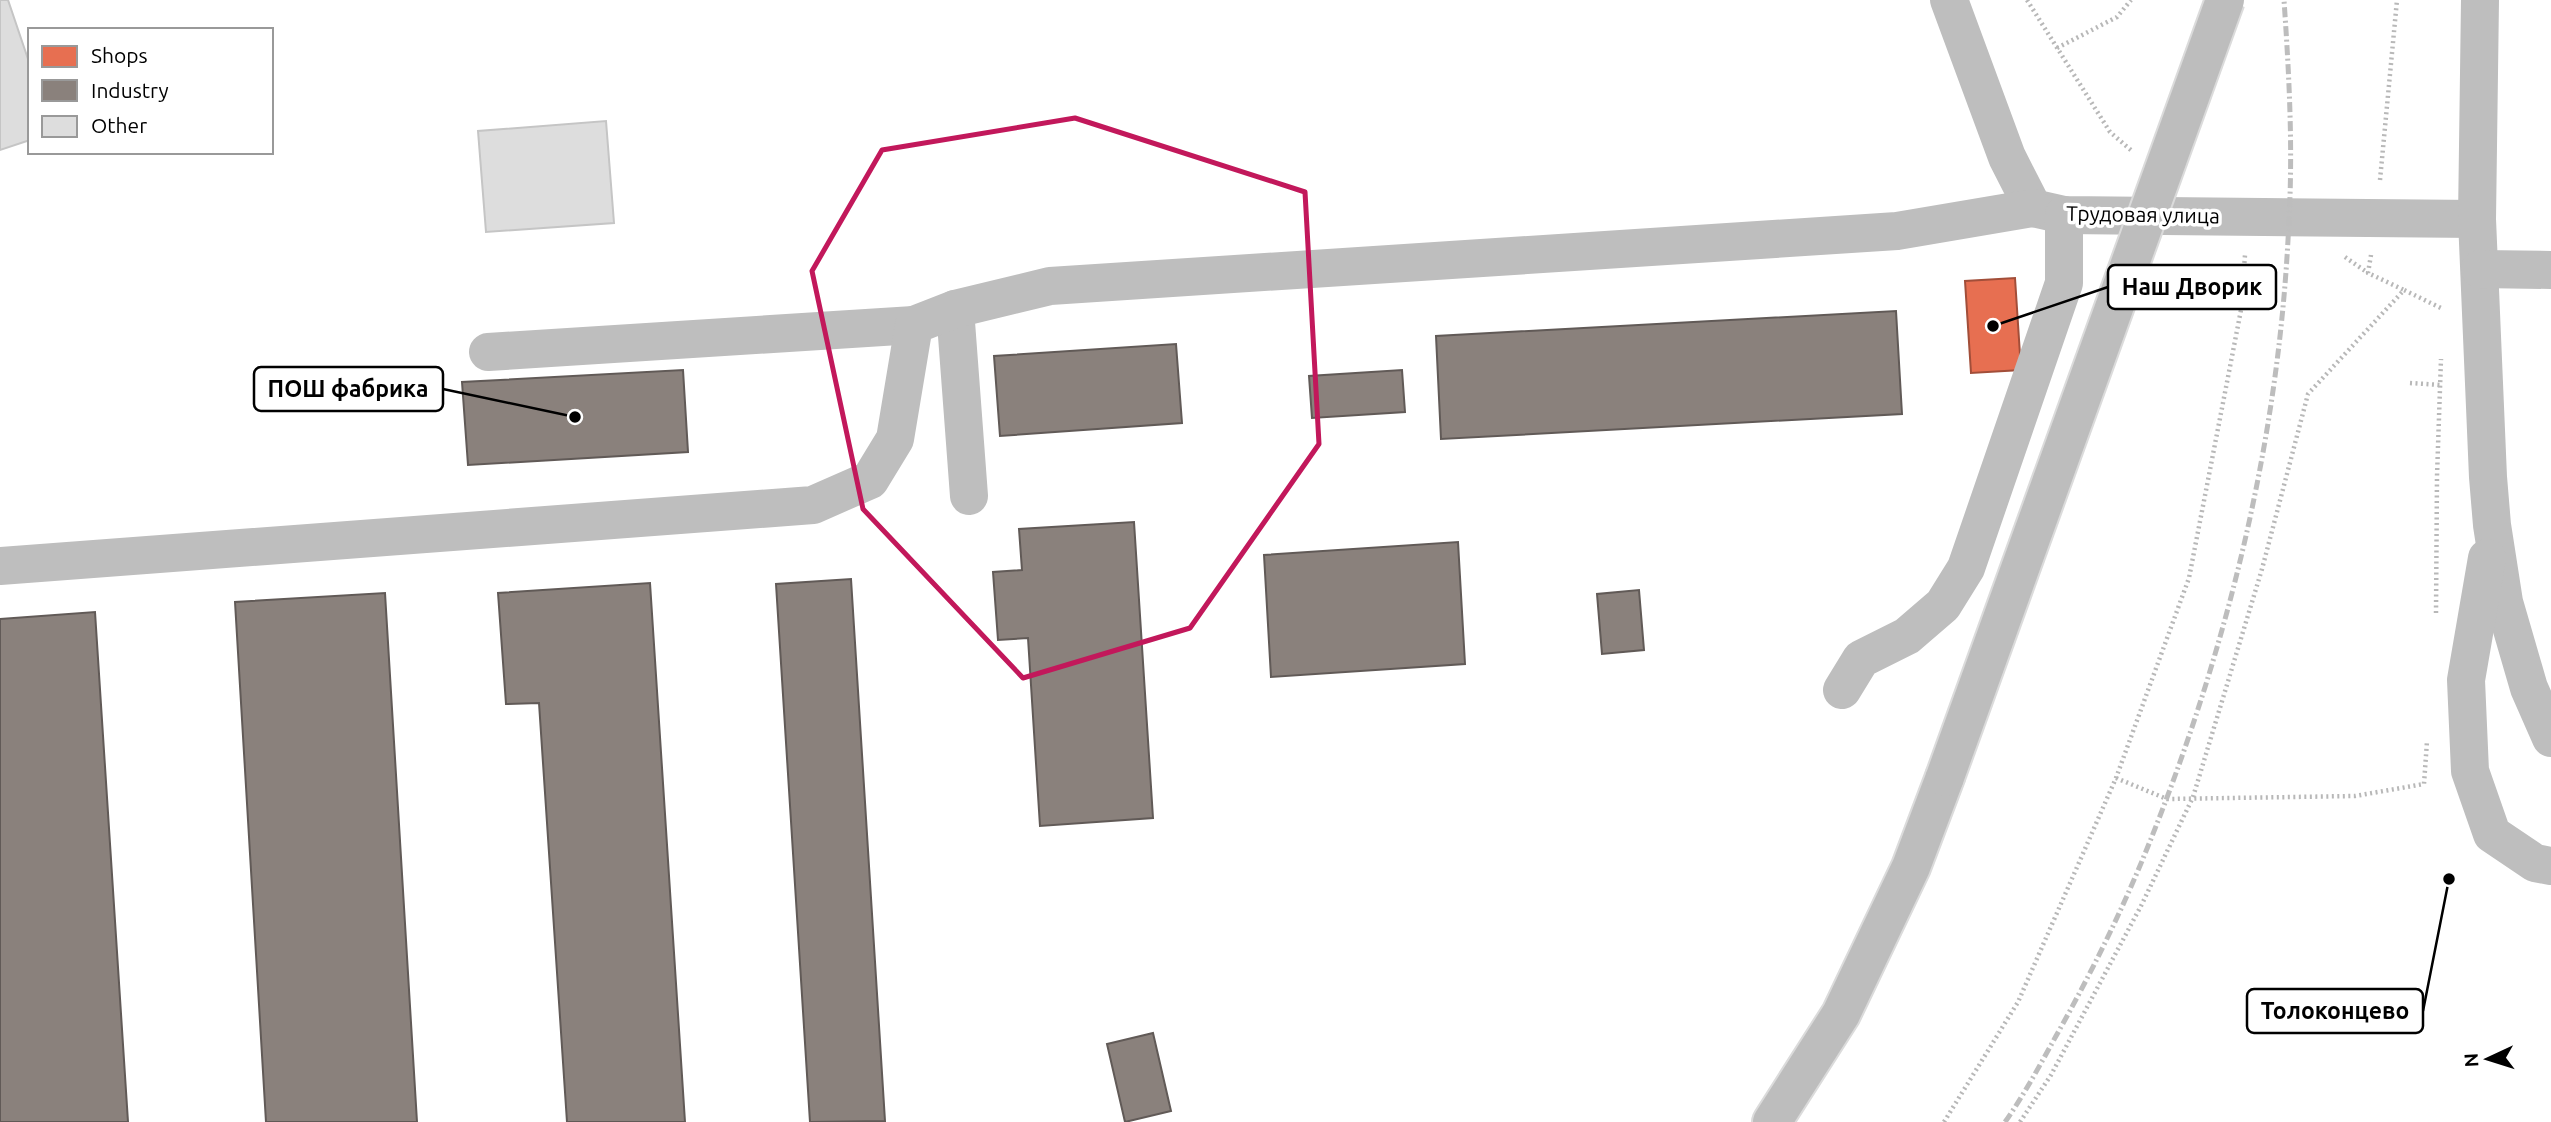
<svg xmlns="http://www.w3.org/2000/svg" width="2551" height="1122" viewBox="0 0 2551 1122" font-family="Ubuntu,sans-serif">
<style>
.shops{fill:#e76f51;stroke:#a24e39;stroke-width:2}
.industry{fill:#8a817c;stroke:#615a57;stroke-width:2}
.building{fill:#ddd;stroke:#c5c5c5;stroke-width:2}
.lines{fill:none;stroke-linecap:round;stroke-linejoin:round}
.major-casing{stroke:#dbdbdb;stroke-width:42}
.path{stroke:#b8b8b8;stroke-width:4.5;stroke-dasharray:2 3.5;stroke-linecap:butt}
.minor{stroke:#bebebe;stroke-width:38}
.major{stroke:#bdbdbd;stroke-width:38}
.rail{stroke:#bdbdbd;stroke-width:5;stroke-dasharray:10 3.5 2 3.5;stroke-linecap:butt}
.major-bridge-casing{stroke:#dbdbdb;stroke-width:42;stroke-linecap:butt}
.major-bridge{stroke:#bdbdbd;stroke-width:38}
.marked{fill:none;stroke:#c2185b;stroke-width:5;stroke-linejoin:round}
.labels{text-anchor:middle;stroke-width:7;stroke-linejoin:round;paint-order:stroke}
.street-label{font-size:21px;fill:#000;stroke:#fff}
.leader{fill:none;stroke:#000;stroke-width:2.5}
.callout-dot{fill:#000;stroke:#fff;stroke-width:2.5}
.callout{fill:#fff;stroke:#000;stroke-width:2.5}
.callout-label{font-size:23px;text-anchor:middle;font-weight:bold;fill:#000}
</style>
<rect width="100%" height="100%" fill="#fff"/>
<path class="shops" d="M 2015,278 L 2021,370 L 1971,373 L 1965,281 Z"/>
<g class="industry">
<path d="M 1896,311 L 1902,414 L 1441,439 L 1436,336 Z"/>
<path d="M 1176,344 L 1182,423 L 1000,436 L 994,356 Z"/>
<path d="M 683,370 L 688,452 L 468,465 L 462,382 Z"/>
<path d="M 1402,370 L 1405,412 L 1312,418 L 1309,376 Z"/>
<path d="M 1134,522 L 1153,818 L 1040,826 L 1028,638 L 998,640 L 993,572 L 1022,570 L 1019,529 Z"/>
<path d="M 1458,542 L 1465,664 L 1271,677 L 1264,555 Z"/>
<path d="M 851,579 L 885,1121 L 810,1122 L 776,584 Z"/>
<path d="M 650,583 L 685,1122 L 567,1122 L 539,703 L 506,704 L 498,593 Z"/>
<path d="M 1639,590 L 1644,650 L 1602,654 L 1597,594 Z"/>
<path d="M 385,593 L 417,1122 L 266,1122 L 235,602 Z"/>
<path d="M 95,612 L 128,1122 L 0,1122 L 0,619 Z"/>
<path d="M 1153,1033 L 1171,1111 L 1125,1122 L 1107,1044 Z"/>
</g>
<g class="building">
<path d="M 0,0 L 8,0 L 30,65 L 30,140 L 0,150 Z"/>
<path d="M 606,121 L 614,223 L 486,232 L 478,131 Z"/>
</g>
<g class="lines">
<g class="major-casing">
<path id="major" d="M 1772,1122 L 1841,1014 L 1911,867 L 1945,777"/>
</g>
<g class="path">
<path d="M 2027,0 L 2110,132 L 2132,151"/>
<path d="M 2057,48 L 2117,17 L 2131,0"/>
<path d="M 2380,180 L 2397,0"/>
<path d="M 2371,255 L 2368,273 L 2404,290"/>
<path d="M 2345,257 L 2368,273"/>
<path d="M 2410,383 L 2440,385"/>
<path d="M 2436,613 L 2437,476 L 2441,359"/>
<path d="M 2116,778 L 2167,799 L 2355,796 L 2424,784 L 2427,741"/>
<path d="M 1944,1122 L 2018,1002 L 2116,778 L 2189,578 L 2241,310 L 2245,255"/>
<path d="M 2020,1122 L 2051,1075 L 2142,904 L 2193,797 L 2262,569 L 2308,394 L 2404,290 L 2443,309"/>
</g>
<g class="minor">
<path d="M 1949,0 L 2007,157 L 2033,208 L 2064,215 L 2477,219"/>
<path d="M 2480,0 L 2477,219 L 2488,477 L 2492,525 L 2504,602 L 2529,688 L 2551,738"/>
<path d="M 2480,269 L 2551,270"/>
<path d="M 955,309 L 969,496"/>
<path d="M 488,352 L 914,325"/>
<path d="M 2487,558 L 2466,680 L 2470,771 L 2492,834 L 2535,863 L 2551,866"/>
<path d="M 0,566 L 813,505 L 870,480 L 895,439 L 914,325 L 955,309 L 1050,286 L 1897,231 L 2033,208"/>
<path d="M 1842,690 L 1861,659 L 1907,636 L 1943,605 L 1966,568 L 2064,283 L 2064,215"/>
</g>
<use href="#major" class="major"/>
<path class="rail" d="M 2005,1122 C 2024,1095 2040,1065 2056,1036 C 2088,979 2117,921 2142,861 C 2226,657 2280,439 2289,219 C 2293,146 2289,73 2284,0"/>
<g class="major-bridge-casing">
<path id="major-bridge" d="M 1945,777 L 2225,0"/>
</g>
<use href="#major-bridge" class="major-bridge"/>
</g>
<path class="marked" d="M 1075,118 L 1305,192 L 1319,444 L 1190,628 L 1023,678 L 863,509 L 812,271 L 882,150 Z"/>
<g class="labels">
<g class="street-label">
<text transform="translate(2143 215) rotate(1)" y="7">Трудовая улица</text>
</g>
</g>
<path class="leader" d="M1993 326L2108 287M575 417L443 389M2449 879L2423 1011"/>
<g class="callout-dot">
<circle cx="1993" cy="326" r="7"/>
<circle cx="575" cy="417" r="7"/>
<circle cx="2449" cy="879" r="7"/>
</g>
<g class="callout">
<rect x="2108" y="265" width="168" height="44" rx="7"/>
<rect x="254" y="367" width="189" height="44" rx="7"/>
<rect x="2247" y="989" width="176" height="44" rx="7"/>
</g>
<g class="callout-label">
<text x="2192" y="295">Наш Дворик</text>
<text x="348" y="397">ПОШ фабрика</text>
<text x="2335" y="1019">Толоконцево</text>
</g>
<rect x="28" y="28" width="245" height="126" fill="#ffffff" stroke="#999999" stroke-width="2"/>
<rect x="42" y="46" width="35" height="21" fill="#e76f51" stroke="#999999" stroke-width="2"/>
<text x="91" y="63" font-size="21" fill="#000000">Shops</text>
<rect x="42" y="80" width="35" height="21" fill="#8a817c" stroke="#999999" stroke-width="2"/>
<text x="91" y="98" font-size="21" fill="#000000">Industry</text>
<rect x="42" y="116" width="35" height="21" fill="#dddddd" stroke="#999999" stroke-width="2"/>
<text x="91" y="133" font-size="21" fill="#000000">Other</text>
<g transform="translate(2488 1059) rotate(266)" stroke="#ffffff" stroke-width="5" paint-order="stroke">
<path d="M0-5L12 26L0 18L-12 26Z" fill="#000000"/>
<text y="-10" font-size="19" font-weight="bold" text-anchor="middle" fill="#000000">N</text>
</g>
</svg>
